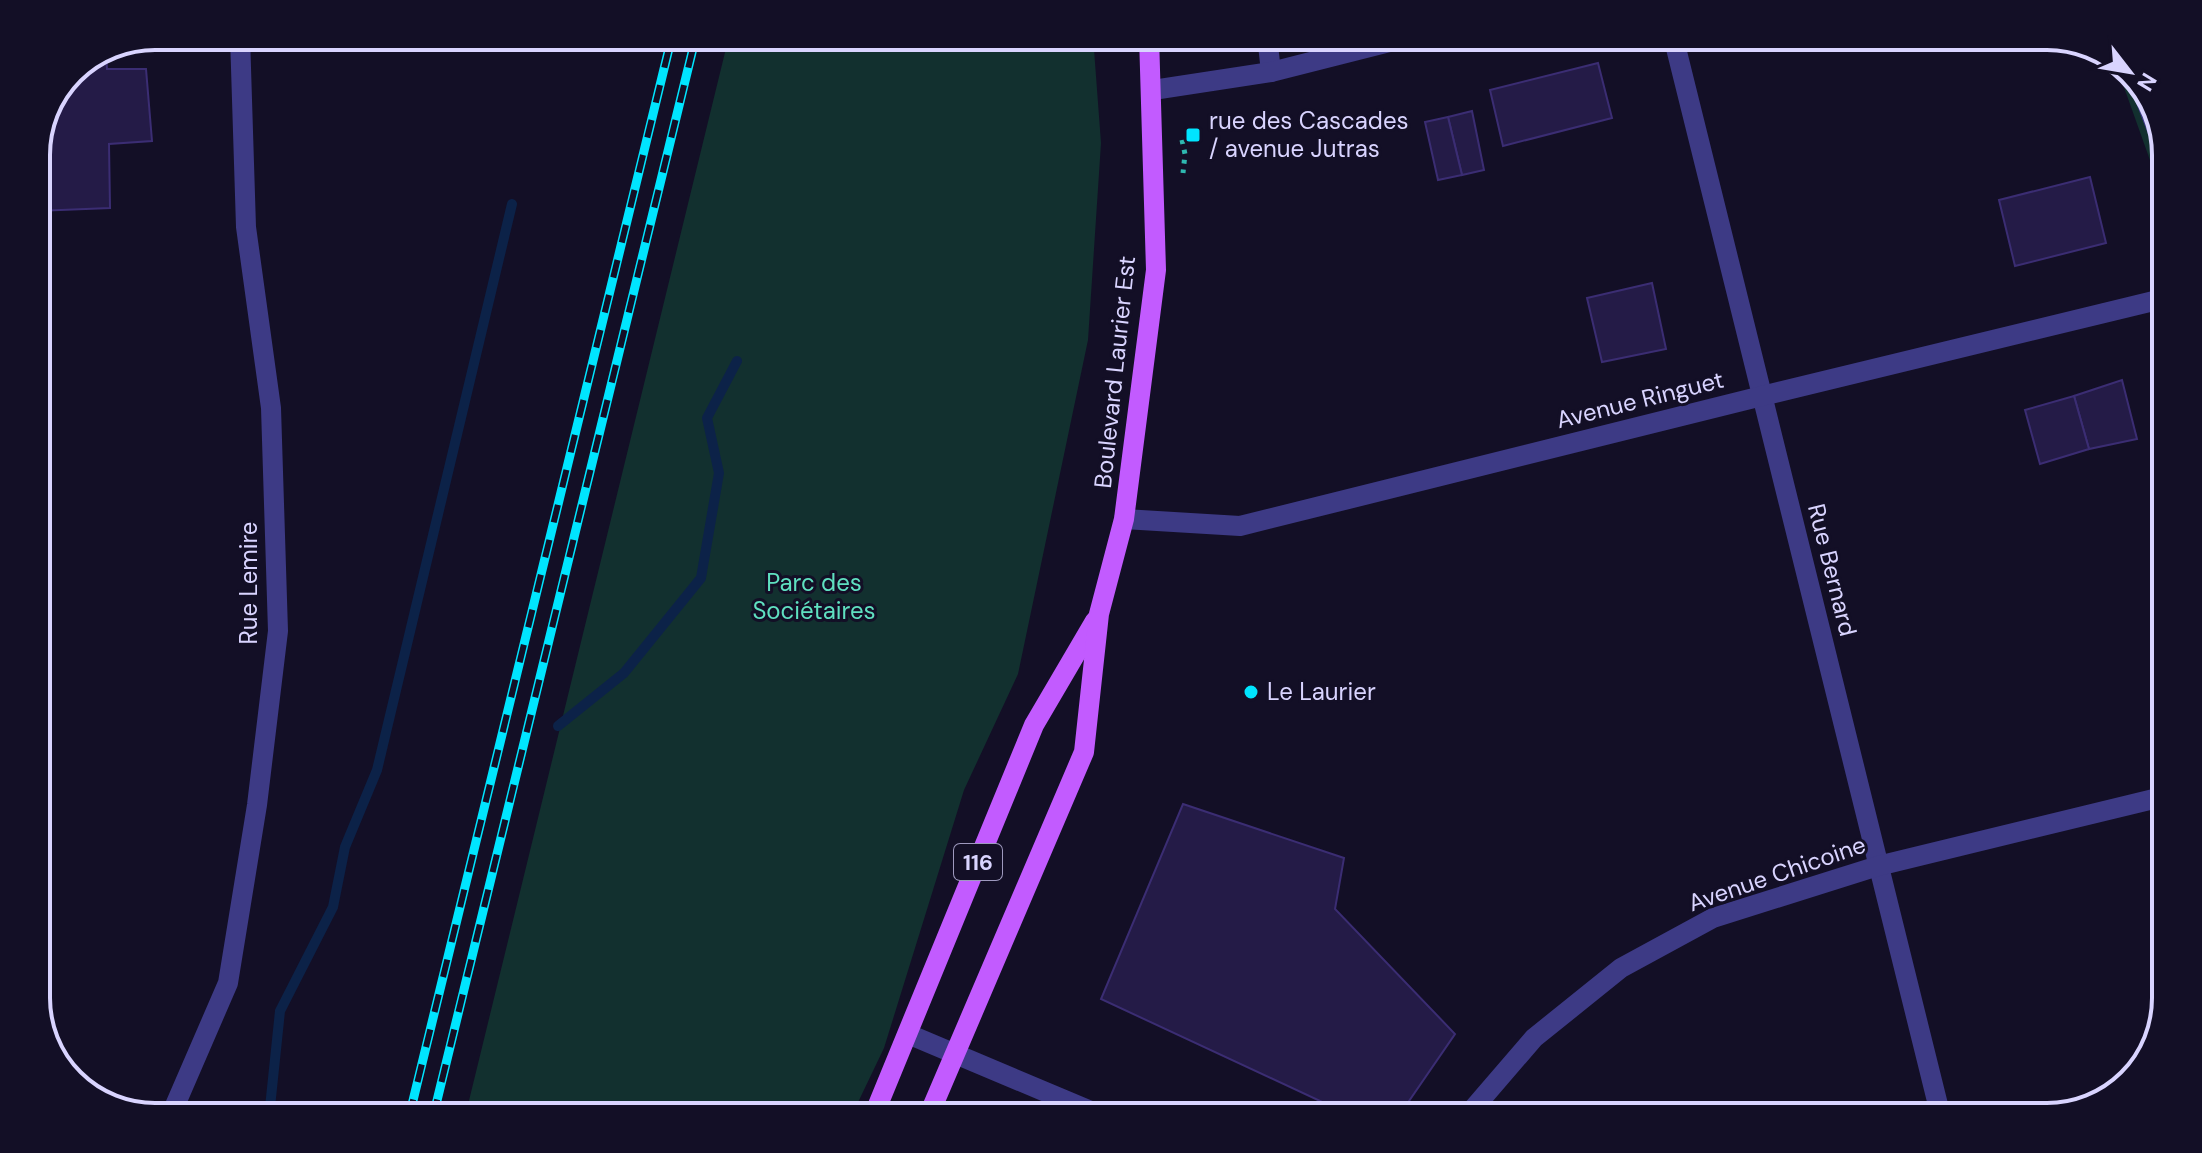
<svg xmlns="http://www.w3.org/2000/svg" width="2202" height="1153" viewBox="0 0 2202 1153" font-family="'DM Sans',sans-serif">
<style>
.green{fill:#12302f}
.lines{fill:none;stroke-linecap:round;stroke-linejoin:round}
.stream{stroke:#0c2248;stroke-width:10}
.building{fill:#241b47;stroke:#3b2d73;stroke-width:2}
.path{stroke:#2fb8b0;stroke-width:5;stroke-dasharray:4 6;stroke-linecap:butt}
.minor{stroke:#3d3a85;stroke-width:20}
.tertiary{stroke:#3d3a85;stroke-width:20}
.primary{stroke:#c25bff;stroke-width:20}
.rail-casing{stroke:#00e5ff;stroke-width:9}
.rail{stroke:#130f26;stroke-width:6;stroke-dasharray:18;stroke-linecap:butt}
.poi-dot{fill:#00e5ff;stroke:#130f26;stroke-width:3}
.labels{text-anchor:middle;stroke-width:6;stroke-linejoin:round;paint-order:stroke}
.shield{fill:#130f26;stroke:#9e99be;stroke-width:2}
.shield-label{font-size:22px;font-weight:bold;fill:#d9d4ff}
.poi-label{font-size:24px;fill:#d9d4ff;stroke:#130f26;text-anchor:start}
.street-label{font-size:24px;fill:#d9d4ff;stroke:#130f26}
.park-label{font-size:24px;fill:#5fe0c0;stroke:#130f26}
.rim{fill:none;stroke:#d9d4ff;stroke-width:4}
</style>
<rect width="100%" height="100%" fill="#130f26"/>
<g class="green">
<path d="M 729,36 L 1093,36 L 1101,143 L 1088,340 L 1018,674 L 964,790 L 884,1048 L 851,1117 L 465,1117 Z"/>
<path d="M 2115,62 L 2146,89 L 2166,148 L 2166,205 Z"/>
</g>
<g class="lines">
<g class="stream">
<path d="M 558,726 L 624,673 L 701,578 L 719,473 L 707,418 L 737,361"/>
<path d="M 269,1117 L 280,1011 L 333,907 L 345,847 L 377,770 L 512,204"/>
</g>
</g>
<g class="building">
<path d="M 106,56 L 107,69 L 146,69 L 152,141 L 109,144 L 110,208 L 36,211 L 36,148 L 71,71 Z"/>
<path d="M 1598,63 L 1612,118 L 1503,146 L 1490,90 Z"/>
<path d="M 1472,111 L 1484,170 L 1462,175 L 1448,117 Z"/>
<path d="M 1448,117 L 1462,175 L 1438,180 L 1425,122 Z"/>
<path d="M 2090,177 L 2106,243 L 2015,266 L 1999,200 Z"/>
<path d="M 1652,283 L 1666,349 L 1602,362 L 1587,298 Z"/>
<path d="M 2122,380 L 2137,439 L 2089,449 L 2074,396 Z"/>
<path d="M 2074,396 L 2089,449 L 2040,464 L 2025,410 Z"/>
<path d="M 1183,804 L 1344,858 L 1335,909 L 1455,1034 L 1398,1117 L 1328,1117 L 1333,1107 L 1101,999 Z"/>
</g>
<g class="lines">
<g class="path">
<path d="M 1182,140 L 1185,154 L 1183,173"/>
<path d="M 963,1105 L 995,1117"/>
</g>
<g class="minor">
<path d="M 1267,36 L 1271,72"/>
<path d="M 1673,36 L 1941,1117"/>
<path d="M 2139,83 L 2166,153"/>
<path d="M 1153,90 L 1271,72 L 1413,36"/>
<path d="M 908,1034 L 1105,1117"/>
<path d="M 170,1117 L 228,983 L 257,805 L 278,631 L 271,408 L 246,227 L 240,36"/>
<path d="M 1466,1117 L 1534,1038 L 1621,968 L 1713,918 L 1878,866 L 2166,796"/>
</g>
<path class="tertiary" d="M 1124,519 L 1240,526 L 1762,396 L 2166,298"/>
<g class="primary">
<path d="M 873,1117 L 1034,725 L 1095,621"/>
<path d="M 928,1117 L 1084,752 L 1099,614 L 1124,519 L 1156,270 L 1149,36"/>
</g>
<g class="rail-casing">
<g id="rail">
<path d="M 409,1117 L 672,36"/>
<path d="M 433,1117 L 696,36"/>
</g>
</g>
<use href="#rail" class="rail"/>
</g>
<g class="poi-dot">
<rect x="1185" y="127" width="16" height="16" rx="4"/>
<circle cx="1251" cy="692" r="8"/>
</g>
<g class="labels">
<rect class="shield" x="954" y="844" width="48" height="36" rx="6"/>
<g class="shield-label">
<text x="978" y="870">116</text>
</g>
<g class="poi-label">
<text x="1209" y="129">rue des Cascades<tspan x="1209" dy="28">/ avenue Jutras</tspan></text>
<text x="1267" y="700">Le Laurier</text>
</g>
<g class="street-label">
<text transform="translate(1115 372) rotate(-84)" y="8">Boulevard Laurier Est</text>
<text transform="translate(1640 400) rotate(-14)" y="8">Avenue Ringuet</text>
<text transform="translate(1832 570) rotate(76)" y="8">Rue Bernard</text>
<text transform="translate(249 583) rotate(-90)" y="8">Rue Lemire</text>
<text transform="translate(1777 874) rotate(-19)" y="8">Avenue Chicoine</text>
</g>
<g class="park-label">
<text x="814" y="591">Parc des<tspan x="814" dy="28">Sociétaires</tspan></text>
</g>
</g>
<path d="M0 0H2202V1153H0ZM155 50H2047A105 105 0 0 1 2152 155V998A105 105 0 0 1 2047 1103H155A105 105 0 0 1 50 998V155A105 105 0 0 1 155 50Z" fill="#130f26" fill-rule="evenodd"/>
<path class="rim" d="M155 50H2047A105 105 0 0 1 2152 155V998A105 105 0 0 1 2047 1103H155A105 105 0 0 1 50 998V155A105 105 0 0 1 155 50Z"/>
<g transform="translate(2130 72) rotate(121)" stroke="#130f26" stroke-width="6" paint-order="stroke">
<path d="M0-6L14 30L0 20L-14 30Z" fill="#d9d4ff"/>
<text y="-12" font-size="22" font-weight="bold" text-anchor="middle" fill="#d9d4ff">N</text>
</g>
</svg>
